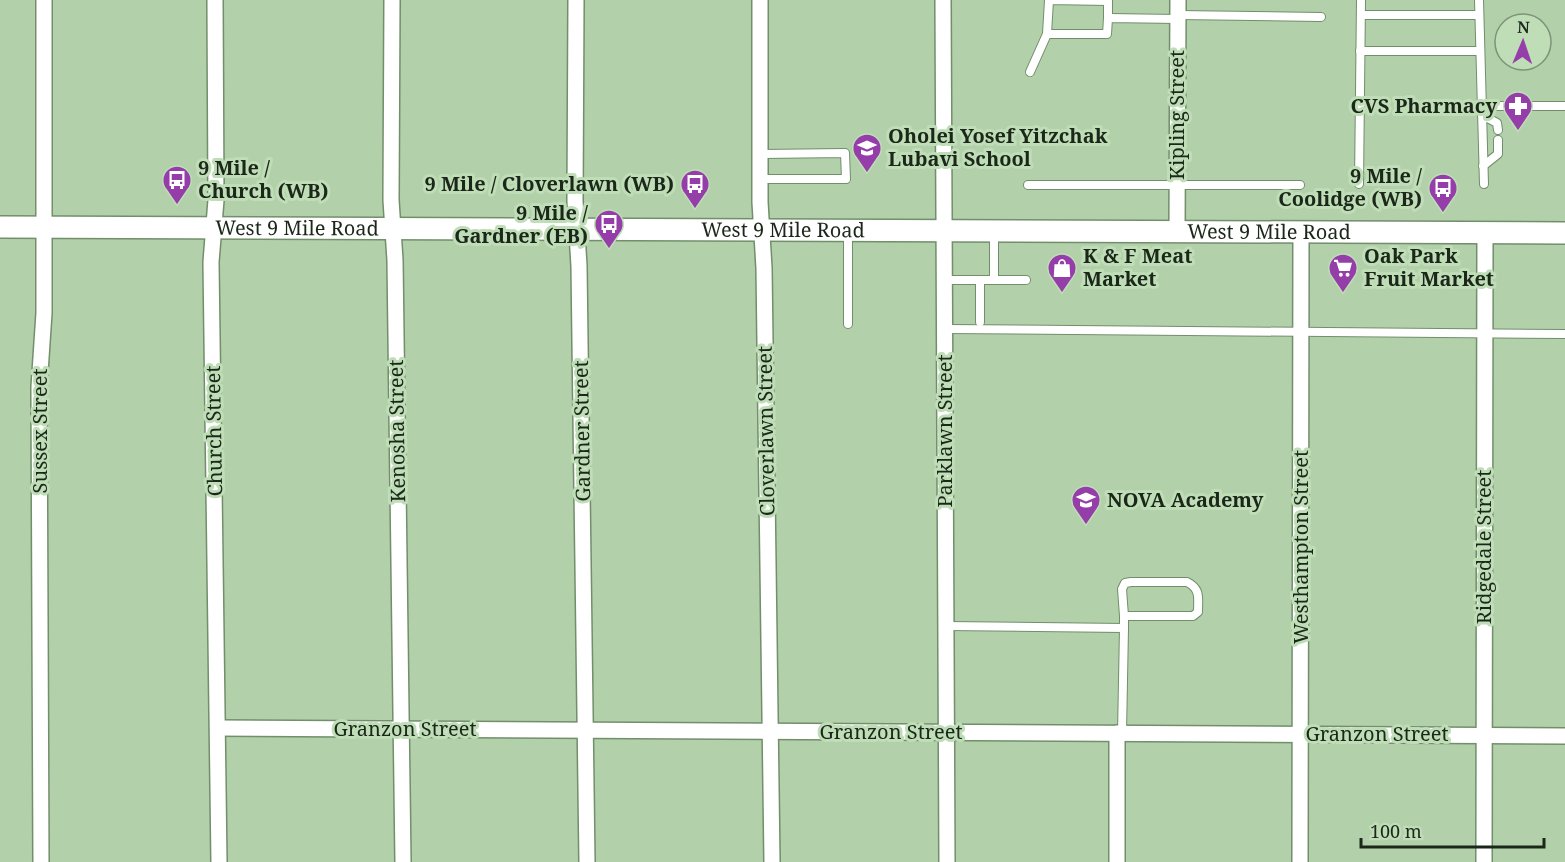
<svg xmlns="http://www.w3.org/2000/svg" width="1565" height="862" viewBox="0 0 1565 862" font-family="'Noto Serif',serif">
<style>
.lines{fill:none;stroke-linecap:round;stroke-linejoin:round}
.service-casing{stroke:#728e6b;stroke-width:10}
.minor-casing{stroke:#728e6b;stroke-width:18}
.secondary-casing{stroke:#728e6b;stroke-width:24}
.service{stroke:#fff;stroke-width:8}
.minor{stroke:#fff;stroke-width:15}
.secondary{stroke:#fff;stroke-width:21}
.labels{text-anchor:middle;stroke-width:6;stroke-linejoin:round;paint-order:stroke}
.poi-label{font-size:20px;font-weight:bold;fill:#1b2719;stroke:#bfddb7;text-anchor:start}
.street-label{font-size:20px;fill:#1b2719;stroke:#bfddb7}
</style>
<rect width="100%" height="100%" fill="#b2d0aa"/>
<g class="lines">
<g class="service-casing">
<g id="service">
<path d="M 1479,0 L 1484,184"/>
<path d="M 1178,15 L 1321,17"/>
<path d="M 1361,15 L 1479,15"/>
<path d="M 1047,34 L 1049,0 L 1108,1 L 1108,18"/>
<path d="M 1360,51 L 1480,51"/>
<path d="M 1030,72 L 1047,34 L 1107,34 L 1108,18 L 1178,19"/>
<path d="M 1482,106 L 1565,106"/>
<path d="M 1482,115 L 1497,123 L 1498,130"/>
<path d="M 760,154 L 845,153 L 846,179 L 760,179"/>
<path d="M 1483,166 L 1498,154 L 1498,140"/>
<path d="M 1359,184 L 1361,0"/>
<path d="M 1028,185 L 1300,185"/>
<path d="M 944,280 L 994,280 L 994,233"/>
<path d="M 980,280 L 980,322"/>
<path d="M 994,280 L 1026,280"/>
<path d="M 848,324 L 848,231"/>
<path d="M 944,329 L 1565,334"/>
<path d="M 1124,616 L 1122,589 L 1125,583 L 1131,582 L 1187,582 C 1201,589 1198,598 1198,612 L 1193,616 L 1124,616 L 1124,628"/>
<path d="M 946,626 L 1124,628 L 1122,733"/>
</g>
</g>
<g class="minor-casing">
<g id="minor">
<path d="M 215,0 L 216,200 L 211,262 L 219,862"/>
<path d="M 392,0 L 391,200 L 395,260 L 403,862"/>
<path d="M 576,0 L 575,201 L 579,266 L 587,862"/>
<path d="M 760,0 L 760,202 L 764,268 L 772,862"/>
<path d="M 943,0 L 947,862"/>
<path d="M 1177,231 L 1178,0"/>
<path d="M 218,728 L 1565,736"/>
<path d="M 41,862 L 39,387 L 44,313 L 44,0"/>
<path d="M 1117,862 L 1117,733"/>
<path d="M 1300,862 L 1301,231"/>
<path d="M 1484,862 L 1485,233"/>
</g>
</g>
<g class="secondary-casing">
<g id="secondary">
<path id="s1" d="M 0,227 L 1565,233"/>
</g>
</g>
<use href="#service" class="service"/>
<use href="#minor" class="minor"/>
<use href="#secondary" class="secondary"/>
</g>
<defs>
<g id="pharmacy-pin" transform="scale(1.5)"><path d="M0 17L-7.5 6A9.5 9.5 0 1 1 7.5 6Z" fill="#953eaa" stroke="#bfddb7"/><path d="M-2-6h4v4h4v4h-4v4h-4v-4h-4v-4h4Z" fill="#fff"/></g>
<g id="school-pin" transform="scale(1.5)"><path d="M0 17L-7.5 6A9.5 9.5 0 1 1 7.5 6Z" fill="#953eaa" stroke="#bfddb7"/><path d="M0-5L7-2L0 1L-7-2ZM-4 1L0 2.5L4 1V4Q0 6-4 4Z" fill="#fff"/></g>
<g id="bus-pin" transform="scale(1.5)"><path d="M0 17L-7.5 6A9.5 9.5 0 1 1 7.5 6Z" fill="#953eaa" stroke="#bfddb7"/><path d="M-5-6H5V4H4V6H2V4H-2V6H-4V4H-5ZM-3.5-4V0h7V-4ZM-3.5 1.2v1.5H-2V1.2ZM2 1.2v1.5H3.5V1.2Z" fill="#fff"/></g>
<g id="shop-pin" transform="scale(1.5)"><path d="M0 17L-7.5 6A9.5 9.5 0 1 1 7.5 6Z" fill="#953eaa" stroke="#bfddb7"/><path d="M-5-2.5h2.3a2.7 3.5 0 0 1 5.4 0H5L5.5 6h-11ZM-1.5-2.5h3a1.5 2.3 0 0 0-3 0Z" fill="#fff"/></g>
<g id="supermarket-pin" transform="scale(1.5)"><path d="M0 17L-7.5 6A9.5 9.5 0 1 1 7.5 6Z" fill="#953eaa" stroke="#bfddb7"/><path d="M-6-5.5h2.5l.6 2H6L4.5 2H-2.5L-4.4-4H-6ZM-1.5 3.2a1.3 1.3 0 1 0 .1 0ZM3 3.2a1.3 1.3 0 1 0 .1 0Z" fill="#fff"/></g>
</defs>
<g fill-rule="evenodd">
<use href="#pharmacy-pin" x="1518" y="106"/>
<use href="#school-pin" x="867" y="148"/>
<use href="#bus-pin" x="177" y="180"/>
<use href="#bus-pin" x="695" y="184"/>
<use href="#bus-pin" x="1443" y="188"/>
<use href="#bus-pin" x="609" y="224"/>
<use href="#shop-pin" x="1062" y="268"/>
<use href="#supermarket-pin" x="1343" y="268"/>
<use href="#school-pin" x="1086" y="500"/>
</g>
<g class="labels">
<g class="poi-label">
<text x="1497" y="113" text-anchor="end">CVS Pharmacy</text>
<text x="888" y="143">Oholei Yosef Yitzchak<tspan x="888" dy="23">Lubavi School</tspan></text>
<text x="198" y="175">9 Mile /<tspan x="198" dy="23">Church (WB)</tspan></text>
<text x="1422" y="183" text-anchor="end">9 Mile /<tspan x="1422" dy="23">Coolidge (WB)</tspan></text>
<text x="674" y="191" text-anchor="end">9 Mile / Cloverlawn (WB)</text>
<text x="588" y="220" text-anchor="end">9 Mile /<tspan x="588" dy="23">Gardner (EB)</tspan></text>
<text x="1083" y="263">K &amp; F Meat<tspan x="1083" dy="23">Market</tspan></text>
<text x="1364" y="263">Oak Park<tspan x="1364" dy="23">Fruit Market</tspan></text>
<text x="1107" y="507">NOVA Academy</text>
</g>
<g class="street-label">
<text transform="translate(1177 115) rotate(-90)" y="7">Kipling Street</text>
<text dy="7" stroke="none"><textPath href="#s1" startOffset="297">West 9 Mile Road</textPath></text>
<text dy="7" stroke="none"><textPath href="#s1" startOffset="783">West 9 Mile Road</textPath></text>
<text dy="7" stroke="none"><textPath href="#s1" startOffset="1269">West 9 Mile Road</textPath></text>
<text transform="translate(40 431) rotate(-90)" y="7">Sussex Street</text>
<text transform="translate(214 431) rotate(-91)" y="7">Church Street</text>
<text transform="translate(397 431) rotate(-91)" y="7">Kenosha Street</text>
<text transform="translate(582 431) rotate(-91)" y="7">Gardner Street</text>
<text transform="translate(766 431) rotate(-91)" y="7">Cloverlawn Street</text>
<text transform="translate(945 431) rotate(-90)" y="7">Parklawn Street</text>
<text transform="translate(1301 547) rotate(-90)" y="7">Westhampton Street</text>
<text transform="translate(1484 547) rotate(-90)" y="7">Ridgedale Street</text>
<text x="405" y="736">Granzon Street</text>
<text x="891" y="739">Granzon Street</text>
<text x="1377" y="741">Granzon Street</text>
</g>
</g>
<g transform="translate(1523 42) rotate(2)"><circle r="28" fill="#bfddb7" stroke="#7d9478" stroke-width="1.5"/>
<path d="M0-4.5L10 22L0 15L-10 22Z" fill="#953eaa"/>
<text y="-9" font-size="16" font-weight="bold" text-anchor="middle" fill="#1b2719">N</text>
</g>
<path d="M1361 838v9h183v-9" fill="none" stroke="#1b2719" stroke-width="3"/>
<text x="1370" y="838" font-size="18" fill="#1b2719" stroke="#bfddb7" stroke-width="4.5" paint-order="stroke">100 m</text>
</svg>
